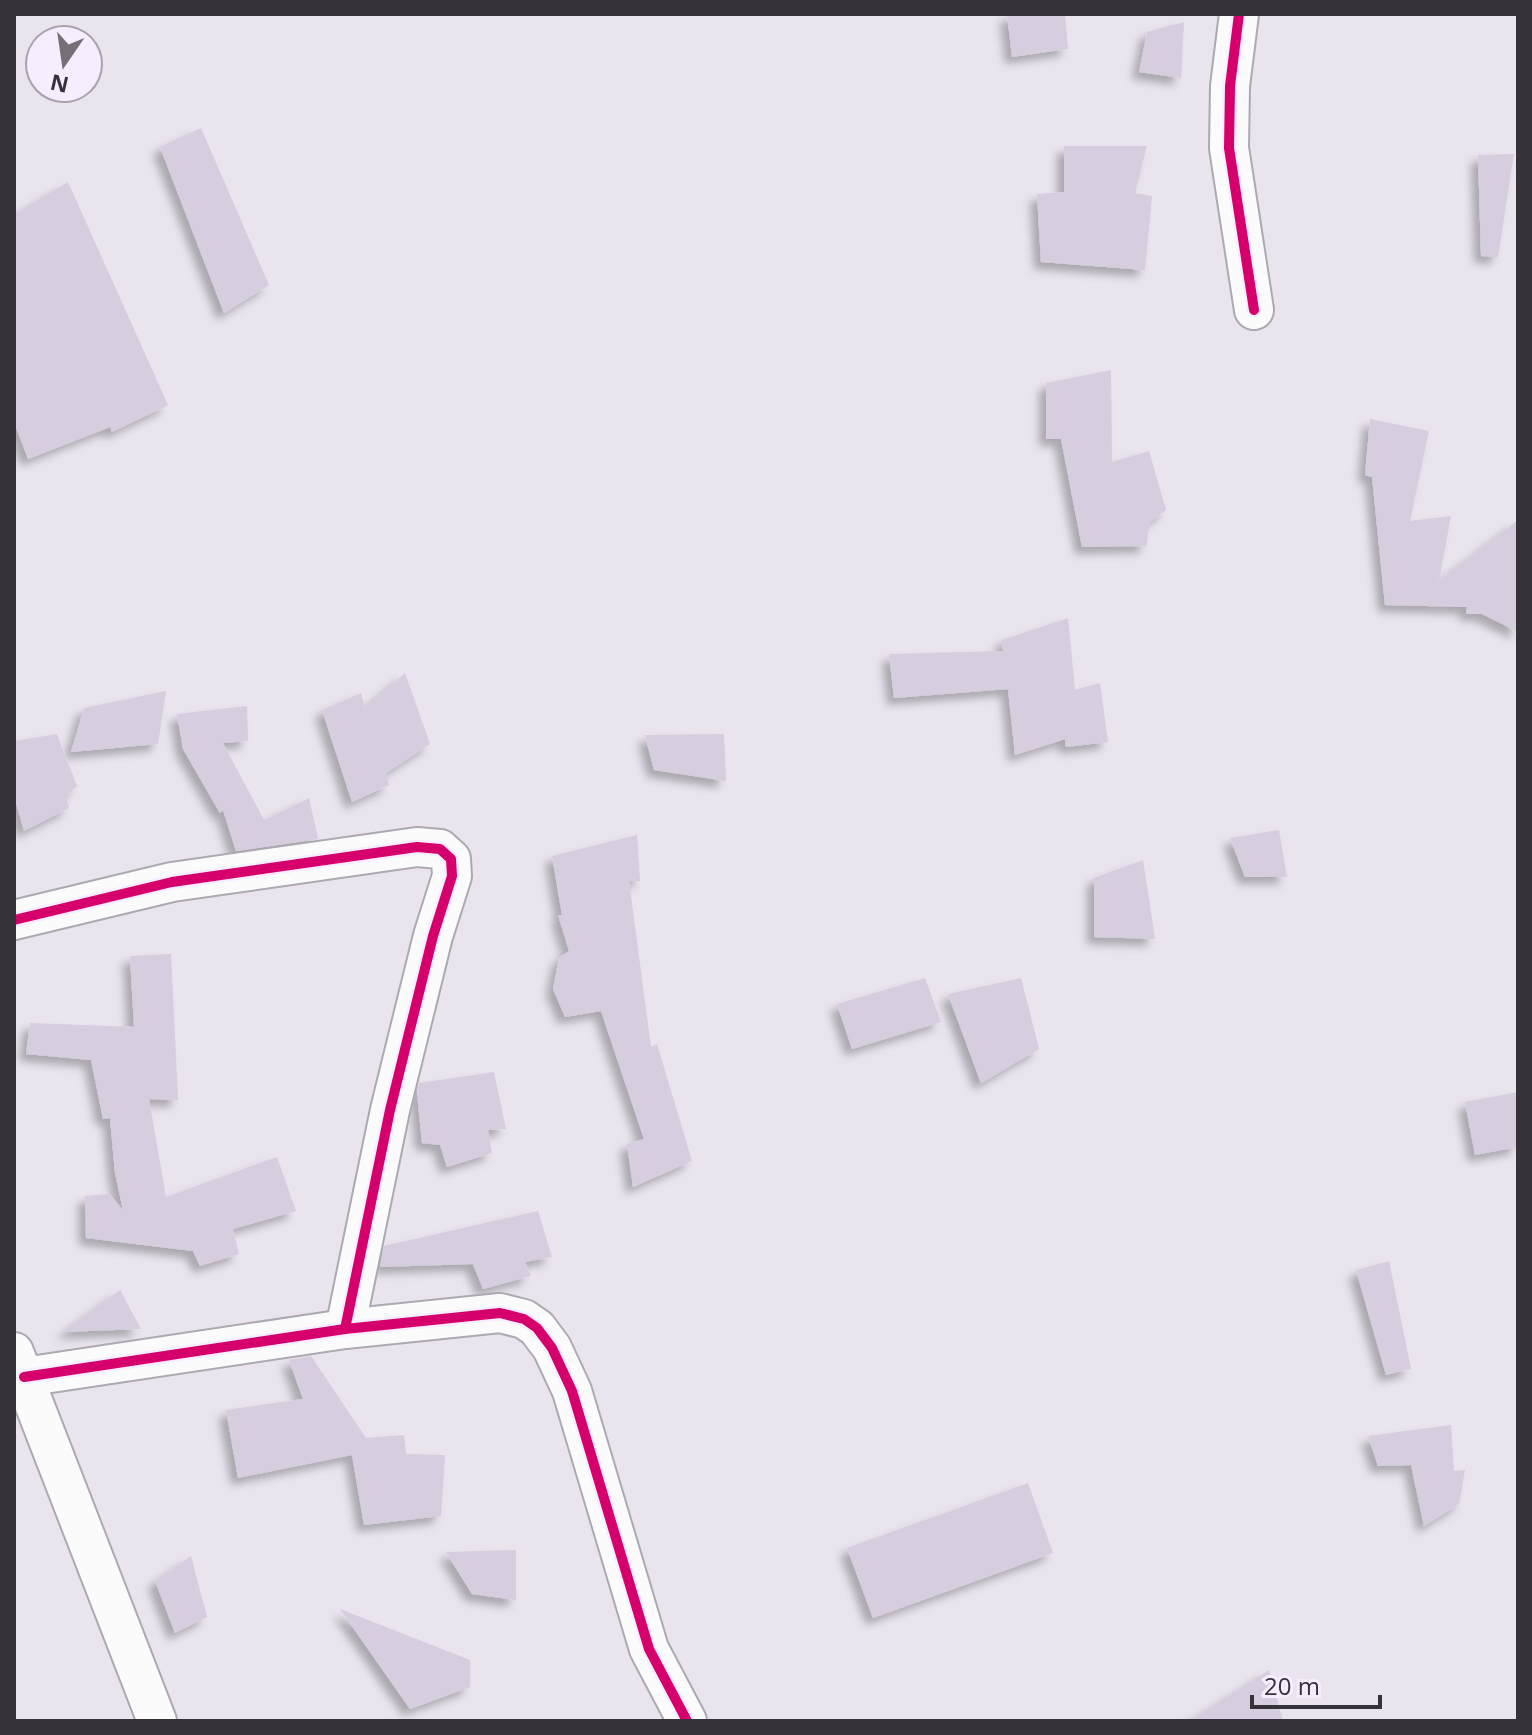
<svg xmlns="http://www.w3.org/2000/svg" width="1532" height="1735" viewBox="0 0 1532 1735" font-family="'Open Sans',sans-serif">
<style>
.building{fill:#d6cdde;filter:url(#shadow)}
.lines{fill:none;stroke-linecap:round;stroke-linejoin:round}
.minor-casing{stroke:#ada9b1;stroke-width:42}
.minor{stroke:#fcfbfc;stroke-width:38}
.cycleway-casing{stroke:#f6edfe;stroke-width:15}
.cycleway{stroke:#d6006c;stroke-width:10}
</style>
<defs>
<filter id="shadow"><feDropShadow dx="-7" dy="7" stdDeviation="4" flood-color="#0004"/></filter>
</defs>
<rect width="100%" height="100%" fill="#e9e4ee"/>
<g class="building">
<path d="M 1007,14 L 1065,14 L 1068,49 L 1012,57 Z"/>
<path d="M 1184,22 L 1181,78 L 1139,72 L 1147,32 Z"/>
<path d="M 201,128 L 269,285 L 224,313 L 160,147 Z"/>
<path d="M 1064,146 L 1147,146 L 1135,193 L 1152,196 L 1145,270 L 1041,262 L 1037,194 L 1064,192 Z"/>
<path d="M 1514,154 L 1498,257 L 1481,256 L 1478,155 Z"/>
<path d="M 68,182 L 168,405 L 112,432 L 110,427 L 28,459 L 14,422 L 14,214 Z"/>
<path d="M 1111,370 L 1112,462 L 1149,451 L 1166,510 L 1150,522 L 1146,546 L 1082,547 L 1061,439 L 1046,439 L 1046,383 Z"/>
<path d="M 1370,419 L 1429,431 L 1410,521 L 1451,516 L 1439,581 L 1518,520 L 1518,632 L 1482,614 L 1466,614 L 1467,607 L 1385,605 L 1372,477 L 1365,475 Z"/>
<path d="M 1068,618 L 1075,690 L 1100,683 L 1108,742 L 1066,747 L 1065,739 L 1015,755 L 1008,689 L 894,698 L 889,654 L 1003,651 L 1002,640 Z"/>
<path d="M 405,673 L 430,744 L 386,773 L 389,785 L 352,802 L 322,710 L 361,693 L 365,708 Z"/>
<path d="M 166,691 L 158,744 L 71,752 L 84,708 Z"/>
<path d="M 247,706 L 248,741 L 223,743 L 264,820 L 309,798 L 318,839 L 236,851 L 223,810 L 220,813 L 183,749 L 177,714 Z"/>
<path d="M 57,734 L 77,786 L 66,796 L 69,808 L 24,831 L 14,796 L 14,741 Z"/>
<path d="M 724,734 L 726,781 L 654,770 L 645,735 Z"/>
<path d="M 1279,830 L 1287,877 L 1245,877 L 1230,838 Z"/>
<path d="M 637,835 L 640,881 L 629,881 L 651,1047 L 657,1044 L 692,1161 L 633,1187 L 627,1144 L 644,1139 L 601,1011 L 565,1017 L 553,989 L 559,958 L 569,951 L 558,915 L 562,915 L 552,856 Z"/>
<path d="M 1143,860 L 1155,939 L 1094,937 L 1094,878 Z"/>
<path d="M 171,954 L 178,1100 L 149,1099 L 166,1197 L 277,1157 L 296,1211 L 233,1229 L 239,1254 L 200,1266 L 193,1251 L 86,1238 L 85,1196 L 109,1194 L 123,1210 L 115,1173 L 110,1118 L 103,1119 L 91,1060 L 26,1054 L 30,1023 L 134,1027 L 130,956 Z"/>
<path d="M 925,978 L 941,1022 L 852,1049 L 837,1004 Z"/>
<path d="M 1021,978 L 1039,1049 L 981,1083 L 948,994 Z"/>
<path d="M 494,1072 L 506,1129 L 488,1130 L 492,1153 L 447,1167 L 440,1145 L 422,1143 L 417,1093 L 419,1083 Z"/>
<path d="M 1518,1092 L 1518,1147 L 1475,1155 L 1465,1102 Z"/>
<path d="M 538,1211 L 552,1257 L 525,1262 L 531,1276 L 483,1289 L 473,1264 L 380,1267 L 384,1246 Z"/>
<path d="M 1389,1261 L 1411,1369 L 1386,1375 L 1356,1270 Z"/>
<path d="M 120,1290 L 141,1329 L 63,1332 Z"/>
<path d="M 311,1356 L 366,1438 L 404,1435 L 406,1454 L 445,1455 L 441,1516 L 364,1525 L 352,1455 L 238,1478 L 226,1410 L 303,1399 L 289,1360 Z"/>
<path d="M 1451,1425 L 1454,1471 L 1465,1470 L 1459,1504 L 1424,1526 L 1411,1465 L 1378,1466 L 1368,1436 Z"/>
<path d="M 1028,1483 L 1053,1553 L 873,1618 L 847,1548 Z"/>
<path d="M 516,1550 L 516,1600 L 472,1594 L 446,1552 Z"/>
<path d="M 191,1556 L 207,1617 L 175,1633 L 155,1581 Z"/>
<path d="M 340,1609 L 470,1660 L 470,1687 L 410,1709 Z"/>
<path d="M 1269,1670 L 1283,1721 L 1189,1721 Z"/>
</g>
<g class="lines">
<g class="minor-casing">
<g id="minor">
<path d="M 1239,14 L 1230,86 L 1229,148 L 1254,310"/>
<path d="M 14,920 L 172,882 L 417,847 L 440,849 L 451,859 L 452,876 L 433,936 L 390,1110 L 345,1329"/>
<path d="M 14,1352 L 157,1721"/>
<path d="M 24,1377 L 345,1329 L 500,1313 L 524,1319 L 537,1328 L 552,1348 L 572,1391 L 649,1649 L 687,1721"/>
</g>
</g>
<use href="#minor" class="minor"/>
<g class="cycleway-casing">
<g id="cycleway">
<path d="M 1239,14 L 1230,86 L 1229,148 L 1254,310"/>
<path d="M 14,920 L 172,882 L 417,847 L 440,849 L 451,859 L 452,876 L 433,936 L 390,1110 L 345,1329"/>
<path d="M 24,1377 L 345,1329 L 500,1313 L 524,1319 L 537,1328 L 552,1348 L 572,1391 L 649,1649 L 687,1721"/>
</g>
</g>
<use href="#cycleway" class="cycleway"/>
</g>
<rect width="1532" height="1735" fill="none" stroke="#363239" stroke-width="32"/>
<g transform="translate(64 64) rotate(193)"><circle r="38" fill="#f6edfe" stroke="#a9a2af" stroke-width="2"/>
<path d="M0-6L14 30L0 20L-14 30Z" fill="#757078"/>
<text y="-12" font-size="22" font-weight="bold" text-anchor="middle" fill="#363239">N</text>
</g>
<path d="M1252 1695v12h128v-12" fill="none" stroke="#363239" stroke-width="4"/>
<text x="1264" y="1695" font-size="24" fill="#363239" stroke="#f6edfe" stroke-width="6" paint-order="stroke">20 m</text>
</svg>
